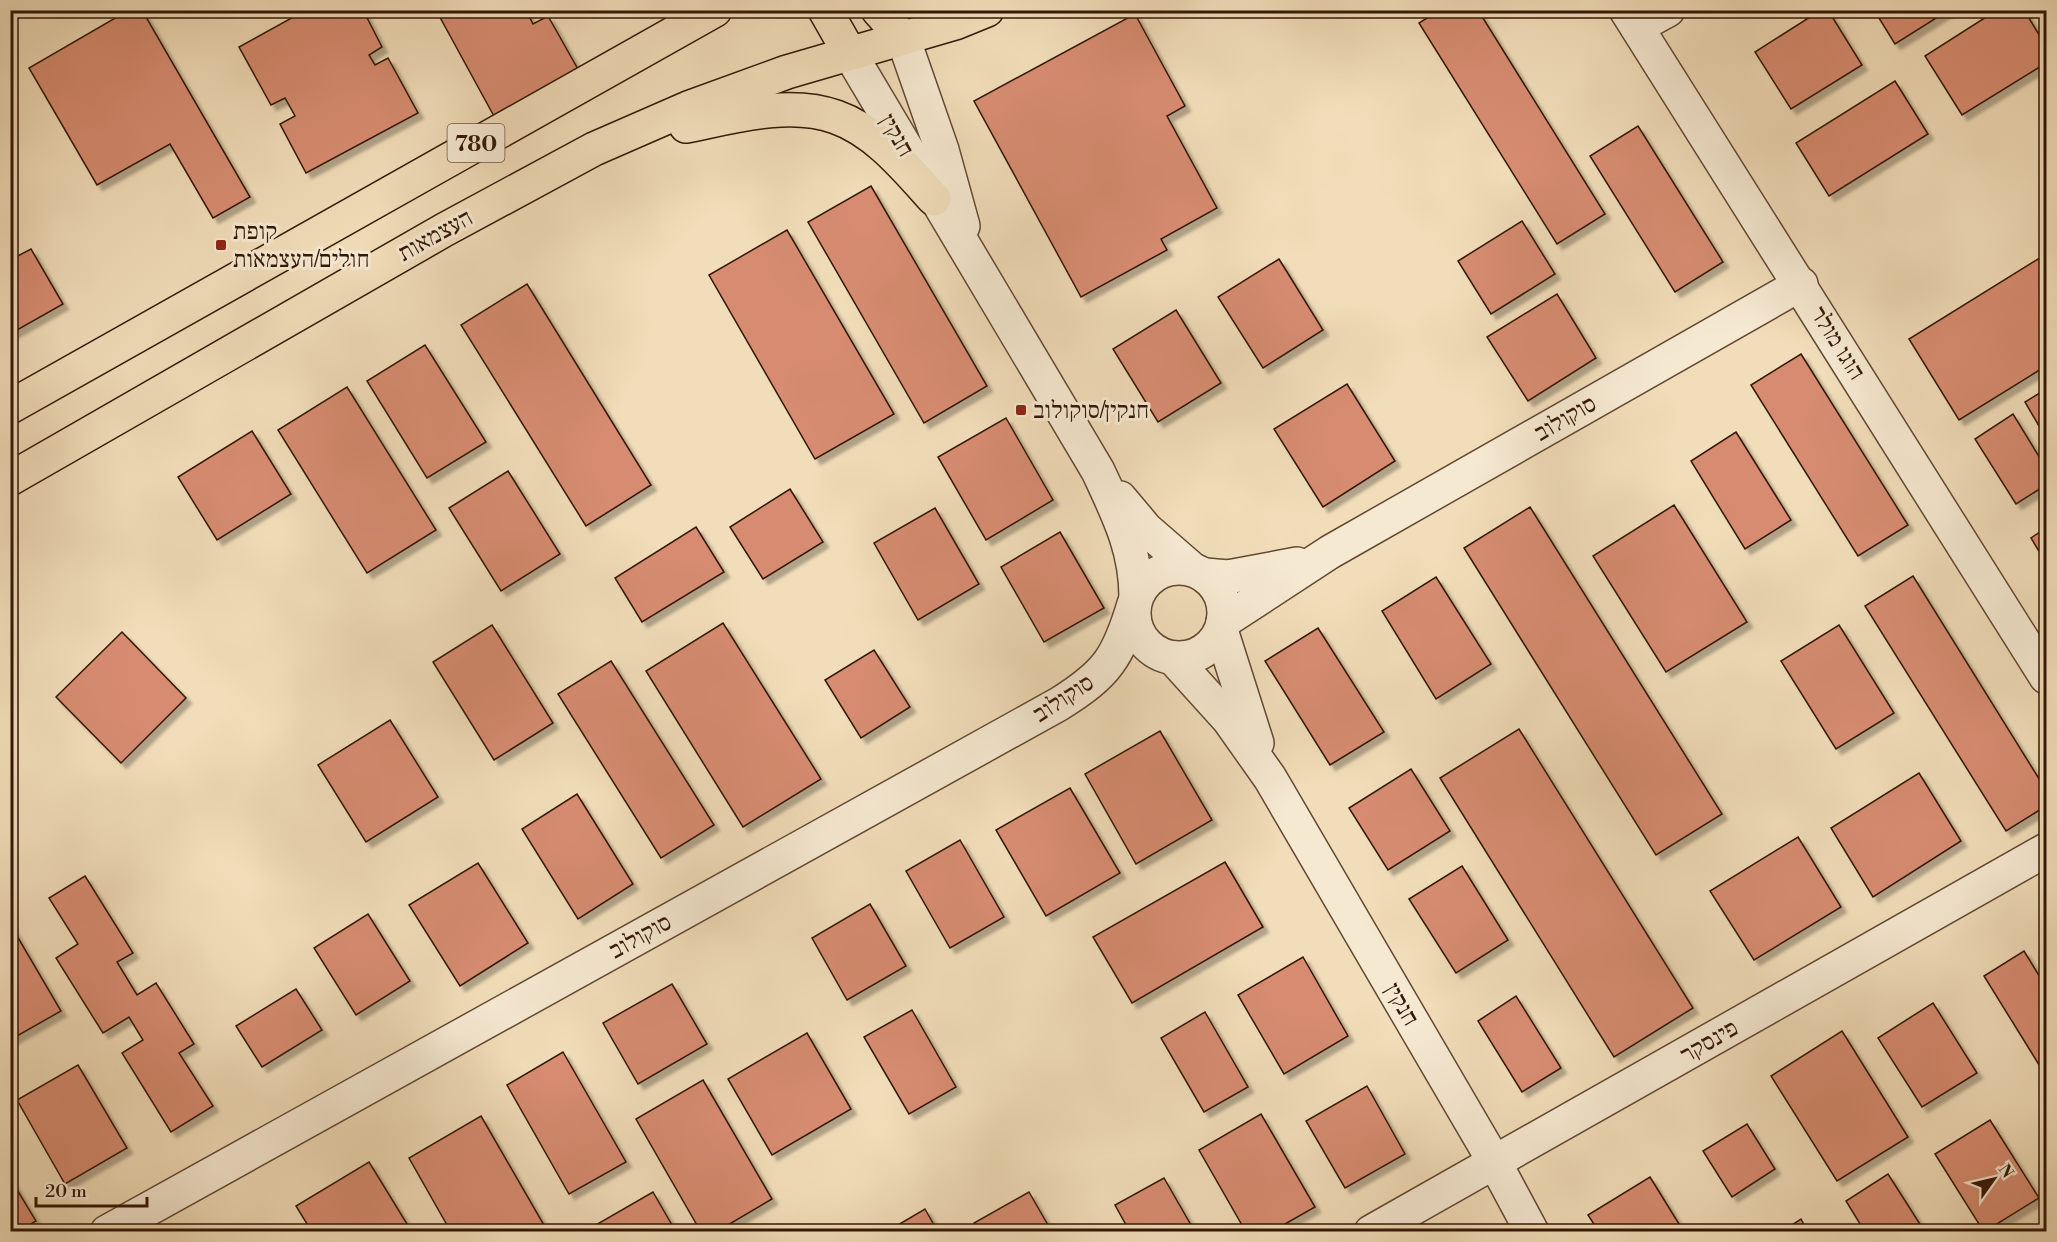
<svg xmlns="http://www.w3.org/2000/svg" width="2057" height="1242" viewBox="0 0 2057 1242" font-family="'Libre Bodoni','Frank Ruhl Libre',serif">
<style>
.building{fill:#d78c71;stroke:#331706;stroke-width:1.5;filter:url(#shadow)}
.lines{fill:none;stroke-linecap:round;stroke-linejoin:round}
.minor-casing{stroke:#624833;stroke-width:36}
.tertiary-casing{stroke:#624833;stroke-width:36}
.primary-casing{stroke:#331706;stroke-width:36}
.minor{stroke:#f6e9d2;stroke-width:33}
.tertiary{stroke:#f6e9d2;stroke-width:33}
.primary{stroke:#f1ddb9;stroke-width:33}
.poi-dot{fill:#8f2418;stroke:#f6e9d2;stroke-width:2}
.labels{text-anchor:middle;stroke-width:6;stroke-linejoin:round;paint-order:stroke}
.shield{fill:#f6e9d2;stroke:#6e5643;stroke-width:1.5}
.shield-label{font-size:22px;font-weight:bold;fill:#331706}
.street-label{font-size:24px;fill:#331706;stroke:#f6e9d2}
.poi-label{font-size:24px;fill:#331706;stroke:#f6e9d2;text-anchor:start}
</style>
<defs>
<filter id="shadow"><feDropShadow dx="5.5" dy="5.5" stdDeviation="1.5" flood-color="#0004"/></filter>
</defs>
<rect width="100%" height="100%" fill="#f1ddb9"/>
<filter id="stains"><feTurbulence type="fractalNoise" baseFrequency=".00333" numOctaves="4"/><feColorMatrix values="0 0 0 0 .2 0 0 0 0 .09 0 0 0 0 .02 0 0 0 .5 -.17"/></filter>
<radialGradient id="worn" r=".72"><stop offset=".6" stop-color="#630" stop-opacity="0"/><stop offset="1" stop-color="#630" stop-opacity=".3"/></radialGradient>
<g class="building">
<path d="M 129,10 L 142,10 L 250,197 L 213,218 L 170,144 L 97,185 L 29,68 Z"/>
<path d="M 306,10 L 363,10 L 382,47 L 369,55 L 375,65 L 388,58 L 418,113 L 306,173 L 280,124 L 295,116 L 285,98 L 271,105 L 239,47 Z"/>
<path d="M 436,10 L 526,10 L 533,24 L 548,16 L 579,71 L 495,118 Z"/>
<path d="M 1440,10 L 1478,10 L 1605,214 L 1557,244 L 1419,23 Z"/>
<path d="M 1821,10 L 1828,10 L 1862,65 L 1791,109 L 1755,52 Z"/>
<path d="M 1874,10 L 1949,10 L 1895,44 Z"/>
<path d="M 1997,10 L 2024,10 L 2046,46 L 2046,63 L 1962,115 L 1925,56 Z"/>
<path d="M 1135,14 L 1185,106 L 1167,116 L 1217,208 L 1161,239 L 1167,250 L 1081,297 L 974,101 Z"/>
<path d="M 1895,81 L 1928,134 L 1829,196 L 1796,143 Z"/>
<path d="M 1638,126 L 1723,262 L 1675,292 L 1590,156 Z"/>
<path d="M 871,186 L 987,386 L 924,423 L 808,222 Z"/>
<path d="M 1522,221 L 1555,274 L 1491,314 L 1458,261 Z"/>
<path d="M 787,230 L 894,414 L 815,459 L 709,275 Z"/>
<path d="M 31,249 L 63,304 L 10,334 L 10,260 Z"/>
<path d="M 2046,254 L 2046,366 L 1959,420 L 1909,339 Z"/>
<path d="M 1279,259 L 1323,330 L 1263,368 L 1218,297 Z"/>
<path d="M 527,284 L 651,485 L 586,526 L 461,325 Z"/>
<path d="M 1557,294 L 1596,358 L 1528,401 L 1487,337 Z"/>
<path d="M 1176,310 L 1221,383 L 1158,422 L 1113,349 Z"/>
<path d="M 425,345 L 486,442 L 427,478 L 367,381 Z"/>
<path d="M 1801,354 L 1908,525 L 1858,556 L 1751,385 Z"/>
<path d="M 1347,384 L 1395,461 L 1323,507 L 1274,429 Z"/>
<path d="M 347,387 L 436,530 L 367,573 L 278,430 Z"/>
<path d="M 2046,389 L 2046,438 L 2025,402 Z"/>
<path d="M 2013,414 L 2046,468 L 2046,485 L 2016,504 L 1975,439 Z"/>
<path d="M 1006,418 L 1053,500 L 986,540 L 938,457 Z"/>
<path d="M 252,431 L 291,494 L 217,540 L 178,477 Z"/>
<path d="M 1736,432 L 1791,520 L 1745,549 L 1691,461 Z"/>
<path d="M 508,471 L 560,554 L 501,591 L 449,508 Z"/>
<path d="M 790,489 L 823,542 L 763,579 L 730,527 Z"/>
<path d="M 1674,505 L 1747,622 L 1666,672 L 1593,556 Z"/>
<path d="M 1530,507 L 1722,814 L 1656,855 L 1464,548 Z"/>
<path d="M 935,508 L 979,584 L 918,620 L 874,543 Z"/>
<path d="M 696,527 L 724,572 L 642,622 L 615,578 Z"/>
<path d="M 2046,528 L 2046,563 L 2031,538 Z"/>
<path d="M 1060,532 L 1104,608 L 1044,642 L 1001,567 Z"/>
<path d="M 1913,576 L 2046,790 L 2046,806 L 2006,831 L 1865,606 Z"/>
<path d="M 1436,577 L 1491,664 L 1436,699 L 1382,611 Z"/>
<path d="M 723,623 L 821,779 L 743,827 L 646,671 Z"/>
<path d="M 492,625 L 553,723 L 494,760 L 433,662 Z"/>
<path d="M 1839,625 L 1894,713 L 1836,749 L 1781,661 Z"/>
<path d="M 1318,628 L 1384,732 L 1330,765 L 1265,661 Z"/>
<path d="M 122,632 L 186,698 L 121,763 L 56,697 Z"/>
<path d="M 874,650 L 910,707 L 861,738 L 825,680 Z"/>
<path d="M 611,661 L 714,825 L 661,858 L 558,694 Z"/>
<path d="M 390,720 L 438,797 L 366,842 L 318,765 Z"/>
<path d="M 1519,729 L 1693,1008 L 1614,1057 L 1440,778 Z"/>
<path d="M 1160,731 L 1212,820 L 1136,864 L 1085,774 Z"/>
<path d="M 1411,769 L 1450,831 L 1388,870 L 1349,808 Z"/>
<path d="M 1919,773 L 1961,841 L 1873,897 L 1831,828 Z"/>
<path d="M 1070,788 L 1120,873 L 1046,916 L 996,830 Z"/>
<path d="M 577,794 L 633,884 L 578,919 L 522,829 Z"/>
<path d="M 1798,837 L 1841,907 L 1754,960 L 1710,891 Z"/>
<path d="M 960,840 L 1004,917 L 950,948 L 906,871 Z"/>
<path d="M 1225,862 L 1263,927 L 1132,1003 L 1093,937 Z"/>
<path d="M 478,863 L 528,943 L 460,986 L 409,905 Z"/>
<path d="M 1462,866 L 1508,940 L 1456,973 L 1409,899 Z"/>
<path d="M 85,876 L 133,953 L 117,962 L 137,995 L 156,983 L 194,1044 L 179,1053 L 213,1106 L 171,1132 L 122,1053 L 143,1040 L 129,1017 L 103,1033 L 56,958 L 78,944 L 49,898 Z"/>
<path d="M 870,904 L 906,966 L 847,1000 L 812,938 Z"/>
<path d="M 368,914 L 410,981 L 356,1015 L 314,948 Z"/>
<path d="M 10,924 L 61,1011 L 10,1040 Z"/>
<path d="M 2024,951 L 2046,987 L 2046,1076 L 1984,976 Z"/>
<path d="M 1303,957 L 1348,1036 L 1284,1074 L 1238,995 Z"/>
<path d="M 672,984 L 707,1044 L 638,1084 L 603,1023 Z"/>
<path d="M 296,989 L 322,1030 L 262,1067 L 236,1026 Z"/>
<path d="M 1516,996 L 1561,1068 L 1522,1092 L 1478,1021 Z"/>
<path d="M 1933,1003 L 1977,1073 L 1922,1107 L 1878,1038 Z"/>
<path d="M 912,1010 L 956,1087 L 909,1114 L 864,1037 Z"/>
<path d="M 1205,1012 L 1248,1087 L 1204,1112 L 1161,1038 Z"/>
<path d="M 1842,1031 L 1908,1137 L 1837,1181 L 1771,1076 Z"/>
<path d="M 807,1033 L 851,1109 L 772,1155 L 728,1079 Z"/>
<path d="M 563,1052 L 626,1162 L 569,1194 L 507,1085 Z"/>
<path d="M 78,1065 L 127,1148 L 65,1184 L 17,1100 Z"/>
<path d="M 703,1080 L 772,1199 L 716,1232 L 701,1232 L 636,1119 Z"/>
<path d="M 1367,1086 L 1405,1154 L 1345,1188 L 1306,1121 Z"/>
<path d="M 1261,1114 L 1315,1207 L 1271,1232 L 1246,1232 L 1199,1150 Z"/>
<path d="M 481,1116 L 548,1232 L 451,1232 L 409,1158 Z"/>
<path d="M 1990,1120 L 2039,1198 L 1984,1232 L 1935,1154 Z"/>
<path d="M 1747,1124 L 1775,1169 L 1732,1197 L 1703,1151 Z"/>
<path d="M 369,1162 L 412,1232 L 312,1232 L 296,1206 Z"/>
<path d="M 1888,1174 L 1925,1232 L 1865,1232 L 1846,1201 Z"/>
<path d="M 1650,1177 L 1684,1232 L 1599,1232 L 1588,1215 Z"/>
<path d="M 10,1178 L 36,1221 L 17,1232 L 10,1232 Z"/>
<path d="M 1164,1178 L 1195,1232 L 1130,1232 L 1115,1205 Z"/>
<path d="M 653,1192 L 676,1232 L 588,1232 L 587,1230 Z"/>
<path d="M 1029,1192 L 1052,1232 L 980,1232 L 974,1223 Z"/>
<path d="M 925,1209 L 938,1232 L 886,1232 Z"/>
<path d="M 1801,1219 L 1808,1232 L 1781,1232 Z"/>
</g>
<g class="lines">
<g class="minor-casing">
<g id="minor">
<path d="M 1626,10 L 2046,677"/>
<path d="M 1637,27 L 1668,10"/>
<path d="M 1205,575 L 1228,577 L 1297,564"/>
<path d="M 1223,622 L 1330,552 L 1801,284"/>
<path d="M 107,1232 L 1059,704 C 1107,674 1118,658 1134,604"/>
<path d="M 1371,1232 L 2046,850"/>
</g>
</g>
<g class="tertiary-casing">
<g id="tertiary">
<path d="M 903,38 L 942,150 L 963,226"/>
<path d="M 849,52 L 1098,471 C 1118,514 1136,549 1136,597"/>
<path d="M 1120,498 L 1146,529 L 1192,569"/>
<circle cx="1179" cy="613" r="45"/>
<path d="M 1221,630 L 1257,743"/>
<path d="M 1173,658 L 1229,720 L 1270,778 L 1495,1163 L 1532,1232"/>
</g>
</g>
<g class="primary-casing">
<g id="primary">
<path d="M 825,10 L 849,52"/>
<path d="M 878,10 L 903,38"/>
<path d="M 686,126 C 732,117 789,100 836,117 C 876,131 906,168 934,199"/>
<path d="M 10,407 L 715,10"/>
<path d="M 10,479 L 444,230 L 594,149 L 688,108 L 787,72 L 955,23 L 987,10"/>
</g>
</g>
<use href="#minor" class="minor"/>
<use href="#tertiary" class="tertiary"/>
<use href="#primary" class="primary"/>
</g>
<g class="poi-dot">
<rect x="215" y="239" width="12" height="12" rx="3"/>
<rect x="1015" y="404" width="12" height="12" rx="3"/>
</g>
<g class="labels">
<rect class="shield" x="447.5" y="124" width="57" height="38" rx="4.5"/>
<g class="shield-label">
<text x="476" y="151">780</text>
</g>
<g class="street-label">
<text transform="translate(897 135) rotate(60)" y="8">חנקין</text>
<text transform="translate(435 235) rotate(-29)" y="8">העצמאות</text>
<text transform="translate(1838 343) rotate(58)" y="8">הוגו מולר</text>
<text transform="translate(1565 418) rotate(-30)" y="8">סוקולוב</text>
<text transform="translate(1063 698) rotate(-33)" y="8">סוקולוב</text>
<text transform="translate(640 936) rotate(-29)" y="8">סוקולוב</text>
<text transform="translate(1402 1004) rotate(60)" y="8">חנקין</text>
<text transform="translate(1709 1041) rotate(-30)" y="8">פינסקר</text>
</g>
<g class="poi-label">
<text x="233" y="239">קופת<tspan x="233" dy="28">חולים/העצמאות</tspan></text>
<text x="1033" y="418">חנקין/סוקולוב</text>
</g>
</g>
<rect width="2057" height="1242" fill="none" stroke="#f1ddb9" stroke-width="36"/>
<rect x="12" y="12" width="2033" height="1218" fill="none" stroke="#331706" stroke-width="3"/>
<rect x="18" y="18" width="2021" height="1206" fill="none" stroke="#331706" stroke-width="1.5"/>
<g transform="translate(1994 1179) rotate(56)" stroke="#f6e9d2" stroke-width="4.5" paint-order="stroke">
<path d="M0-4.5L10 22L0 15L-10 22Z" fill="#331706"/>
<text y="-9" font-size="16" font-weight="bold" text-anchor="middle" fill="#331706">N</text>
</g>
<path d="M36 1197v9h111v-9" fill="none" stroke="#331706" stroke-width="3"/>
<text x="45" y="1197" font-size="18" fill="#331706" stroke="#f6e9d2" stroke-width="4.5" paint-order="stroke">20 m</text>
<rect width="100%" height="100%" filter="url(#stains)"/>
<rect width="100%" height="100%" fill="url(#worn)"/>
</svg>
